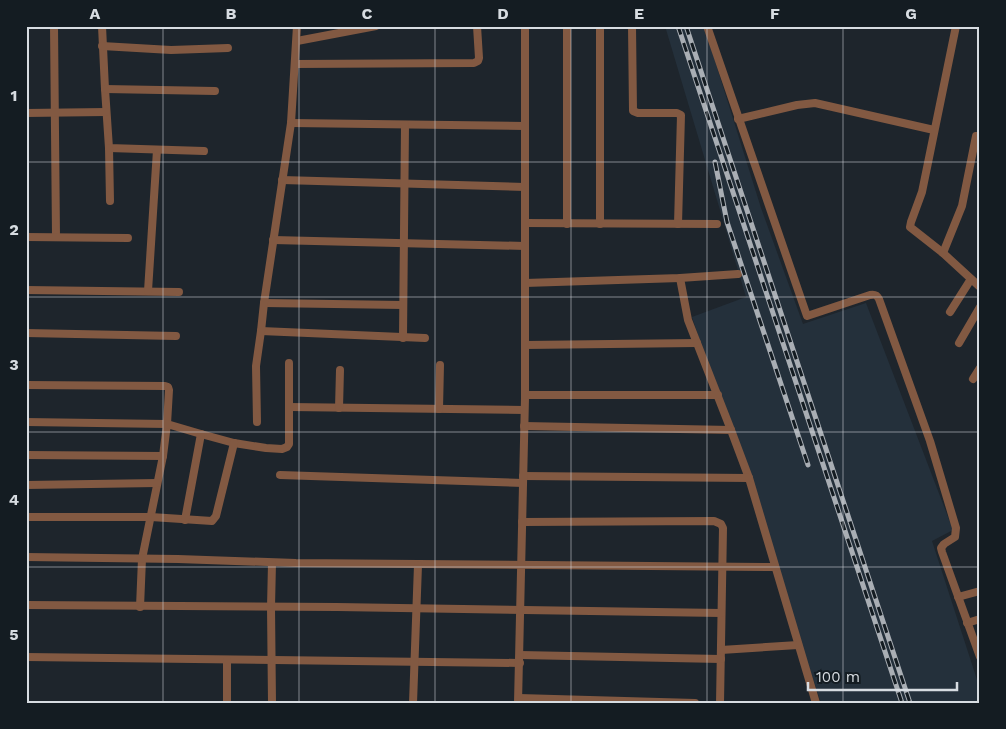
<svg xmlns="http://www.w3.org/2000/svg" width="1006" height="729" viewBox="0 0 1006 729" font-family="'Work Sans',sans-serif">
<style>
.built{fill:#24303b}
.lines{fill:none;stroke-linecap:round;stroke-linejoin:round}
.minor{stroke:#825942;stroke-width:8}
.rail-casing{stroke:#a9aeb4;stroke-width:5}
.rail{stroke:#141c22;stroke-width:3;stroke-dasharray:9;stroke-linecap:butt}
.grid{fill:none;stroke:#d7dce1;stroke-width:1;stroke-opacity:0.55}
.neatline{fill:none;stroke:#d7dce1;stroke-width:2}
.grid-label{font-size:16px;text-anchor:middle;font-weight:bold;fill:#d7dce1}
</style>
<rect width="100%" height="100%" fill="#1e252c"/>
<path class="built" d="M 665,26 L 704,26 L 761,208 L 803,324 L 866,303 L 953,530 L 932,541 L 980,689 L 980,703 L 821,703 L 692,317 L 746,297 Z"/>
<g class="lines">
<g class="minor">
<path d="M 54,26 L 56,237"/>
<path d="M 102,26 L 105,89 L 109,148 L 204,151"/>
<path d="M 600,26 L 600,224"/>
<path d="M 632,26 L 633,111 L 638,113 L 677,113 L 681,115 L 678,224"/>
<path d="M 707,26 L 807,316 L 870,295 C 875,294 877,295 879,299 L 930,441 L 956,528 L 955,537 L 944,544 L 941,548 L 942,552 L 980,657"/>
<path d="M 956,26 L 922,192 L 911,222 L 910,227 L 943,253 L 980,287"/>
<path d="M 297,41 L 376,26"/>
<path d="M 102,46 L 171,50 L 228,48"/>
<path d="M 295,64 L 474,63 L 478,61 L 479,58 L 477,26"/>
<path d="M 105,89 L 215,91"/>
<path d="M 26,113 L 106,112"/>
<path d="M 738,119 L 797,105 L 815,103 L 934,130"/>
<path d="M 291,123 L 525,126"/>
<path d="M 109,148 L 110,201"/>
<path d="M 282,180 L 525,187"/>
<path d="M 525,223 L 717,224"/>
<path d="M 567,224 L 567,26"/>
<path d="M 26,237 L 128,238"/>
<path d="M 273,240 L 525,246"/>
<path d="M 943,253 L 962,206 L 976,136"/>
<path d="M 680,278 L 688,320 L 731,430 L 749,478 L 816,703"/>
<path d="M 525,283 L 680,278 L 738,274"/>
<path d="M 26,290 L 179,292"/>
<path d="M 148,291 L 157,150"/>
<path d="M 264,303 L 403,305"/>
<path d="M 950,312 L 971,279"/>
<path d="M 261,331 L 425,338"/>
<path d="M 26,333 L 176,336"/>
<path d="M 403,338 L 405,125"/>
<path d="M 959,343 L 980,307"/>
<path d="M 525,345 L 697,343"/>
<path d="M 973,379 L 980,368"/>
<path d="M 26,385 L 165,386 L 168,387 L 169,390 L 167,424 L 163,456 L 142,559 L 140,607"/>
<path d="M 525,395 L 718,395"/>
<path d="M 290,407 L 524,410"/>
<path d="M 339,408 L 340,370"/>
<path d="M 439,409 L 440,365"/>
<path d="M 26,422 L 167,424 L 201,434 L 234,443 L 266,448 L 282,449 L 287,447 L 289,444 L 289,363"/>
<path d="M 257,422 L 256,366 L 261,331 L 264,303 L 291,123 L 297,26"/>
<path d="M 524,426 L 731,430"/>
<path d="M 26,455 L 163,456"/>
<path d="M 280,475 L 523,483"/>
<path d="M 523,476 L 749,478"/>
<path d="M 26,485 L 157,483"/>
<path d="M 26,517 L 151,517 L 212,521 L 216,516 L 234,443"/>
<path d="M 185,520 L 201,434"/>
<path d="M 522,522 L 714,521 L 721,524 L 723,528 L 720,703"/>
<path d="M 26,557 L 178,559 L 296,563 L 775,567"/>
<path d="M 272,563 L 271,607 L 272,703"/>
<path d="M 958,597 L 980,591"/>
<path d="M 26,605 L 337,607 L 721,613"/>
<path d="M 967,623 L 980,619"/>
<path d="M 721,650 L 798,645"/>
<path d="M 520,655 L 721,659"/>
<path d="M 26,657 L 520,663"/>
<path d="M 227,660 L 227,703"/>
<path d="M 519,698 L 695,703"/>
<path d="M 413,703 L 418,565"/>
<path d="M 518,703 L 525,398 L 525,26"/>
</g>
<g class="rail-casing">
<g id="rail">
<path d="M 678,26 L 902,703"/>
<path d="M 686,26 L 910,703"/>
<path d="M 715,162 L 727,222 L 808,465"/>
</g>
</g>
<use href="#rail" class="rail"/>
</g>
<path class="grid" d="M 163,26 L 163,703M 299,26 L 299,703M 435,26 L 435,703M 571,26 L 571,703M 707,26 L 707,703M 843,26 L 843,703M 26,162 L 980,162M 26,297 L 980,297M 26,432 L 980,432M 26,567 L 980,567"/>
<rect width="1006" height="729" fill="none" stroke="#141c22" stroke-width="55"/>
<path d="M808 682v8h149v-8" fill="none" stroke="#d7dce1" stroke-width="2.5"/>
<text x="816" y="682" font-size="15" fill="#d7dce1" stroke="#141c22" stroke-width="4" paint-order="stroke">100 m</text>
<rect x="28" y="28" width="950" height="674" class="neatline"/>
<g class="grid-label">
<text x="95" y="19">A</text>
<text x="231" y="19">B</text>
<text x="367" y="19">C</text>
<text x="503" y="19">D</text>
<text x="639" y="19">E</text>
<text x="775" y="19">F</text>
<text x="911" y="19">G</text>
<text x="14" y="101">1</text>
<text x="14" y="235">2</text>
<text x="14" y="370">3</text>
<text x="14" y="505">4</text>
<text x="14" y="640">5</text>
</g>
</svg>
